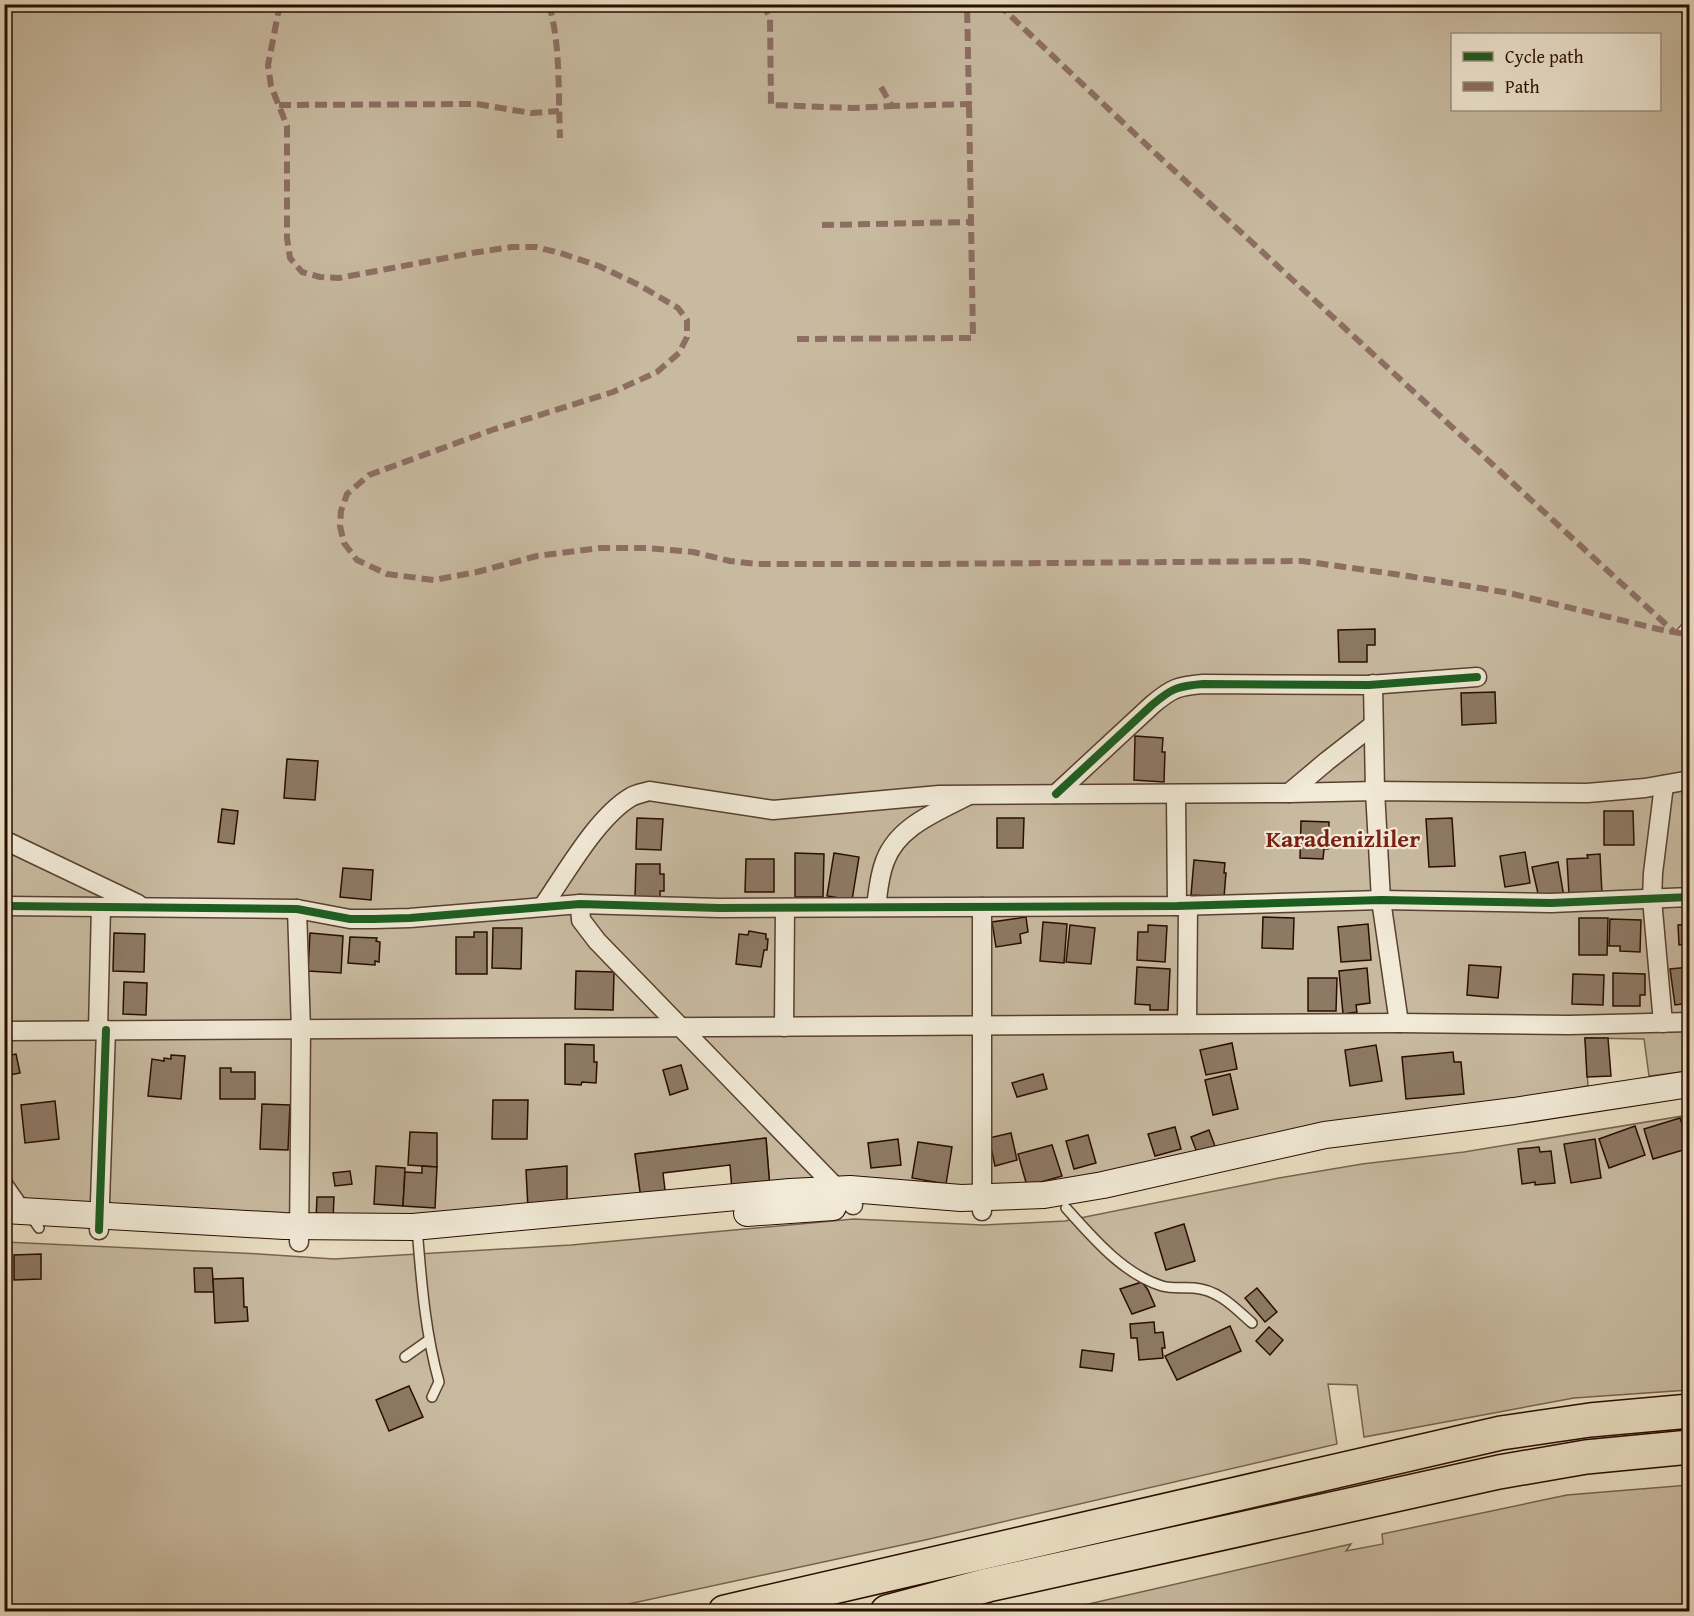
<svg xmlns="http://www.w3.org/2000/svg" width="1694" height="1616" viewBox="0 0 1694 1616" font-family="'Gentium Book Plus',serif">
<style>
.green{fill:#c8baa0;stroke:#786350;stroke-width:1.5;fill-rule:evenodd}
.building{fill:#8d7964;stroke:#290c00;stroke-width:1.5}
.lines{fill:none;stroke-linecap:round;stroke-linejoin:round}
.service-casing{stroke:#594030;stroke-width:12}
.minor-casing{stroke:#594030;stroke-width:21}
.secondary-casing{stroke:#290c00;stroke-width:28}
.motorway-casing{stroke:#290c00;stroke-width:36}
.service{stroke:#f1ead7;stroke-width:9}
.minor{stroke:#f1ead7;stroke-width:18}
.secondary{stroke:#f1ead7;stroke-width:26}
.motorway{stroke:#e9dec1;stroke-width:33}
.quiet{stroke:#8d6e63;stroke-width:6;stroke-dasharray:12 6;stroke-linecap:butt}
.cycleway-casing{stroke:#f1ead7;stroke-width:11}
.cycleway{stroke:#1b5e20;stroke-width:8}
.labels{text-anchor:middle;stroke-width:4.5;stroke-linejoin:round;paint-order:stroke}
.district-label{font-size:24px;font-weight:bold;fill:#7a1f14;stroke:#f1ead7}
</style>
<rect width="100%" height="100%" fill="#e9dec1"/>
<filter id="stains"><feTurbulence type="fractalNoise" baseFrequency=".00333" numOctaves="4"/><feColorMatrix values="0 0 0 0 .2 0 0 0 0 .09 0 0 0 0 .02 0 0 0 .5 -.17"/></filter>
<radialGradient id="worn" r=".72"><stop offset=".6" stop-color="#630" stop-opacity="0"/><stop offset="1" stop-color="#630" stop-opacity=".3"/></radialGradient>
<g class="green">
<path d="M 4,5 L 1689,5 L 1690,615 L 1675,632 L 1690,635 L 1689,1071 L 1649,1076 L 1644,1039 L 1585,1038 L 1588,1086 L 1077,1178 L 997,1188 L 770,1188 L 766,1138 L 635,1154 L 641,1199 L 361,1222 L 5,1203 ZM 1452,34 L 1660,34 L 1660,110 L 1452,110 Z"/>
<path d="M 1689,1115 L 1689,1390 L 1574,1398 L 1364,1437 L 1357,1385 L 1328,1384 L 1337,1444 L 925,1540 L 596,1611 L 512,1612 L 508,1607 L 478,1612 L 5,1612 L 5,1242 L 259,1254 L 334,1259 L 571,1245 L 854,1219 L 983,1225 L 1065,1221 L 1279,1178 L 1362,1164 L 1464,1152 Z"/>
<path d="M 1689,1485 L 1689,1611 L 1058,1611 L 1351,1544 L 1346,1551 L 1383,1544 L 1382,1534 L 1567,1495 Z"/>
</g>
<g class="building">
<path d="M 1375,629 L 1375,645 L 1367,645 L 1367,662 L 1339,662 L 1338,630 Z"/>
<path d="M 1495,692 L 1496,723 L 1462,725 L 1461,693 Z"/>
<path d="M 1135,736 L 1163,738 L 1162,752 L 1165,752 L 1164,782 L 1134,780 Z"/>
<path d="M 287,759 L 318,761 L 315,800 L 284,798 Z"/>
<path d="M 222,809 L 238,811 L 234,844 L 218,842 Z"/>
<path d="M 1604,811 L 1633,811 L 1634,845 L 1604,845 Z"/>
<path d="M 637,818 L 663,819 L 661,850 L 636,849 Z"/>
<path d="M 997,818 L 1024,818 L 1023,848 L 997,848 Z"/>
<path d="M 1452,818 L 1455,866 L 1429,867 L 1426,819 Z"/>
<path d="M 1301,821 L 1329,822 L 1328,849 L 1324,849 L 1323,859 L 1300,858 Z"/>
<path d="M 1525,852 L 1530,883 L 1505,887 L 1500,856 Z"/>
<path d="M 795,853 L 824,854 L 823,897 L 795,897 Z"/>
<path d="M 834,853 L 859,857 L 852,900 L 827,896 Z"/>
<path d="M 1600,854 L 1602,894 L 1569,895 L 1567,859 L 1588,858 L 1587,855 Z"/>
<path d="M 746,859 L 774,859 L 774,892 L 745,892 Z"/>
<path d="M 1194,860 L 1225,863 L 1224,873 L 1226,873 L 1224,897 L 1191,895 Z"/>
<path d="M 1558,862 L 1564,897 L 1539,898 L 1532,867 Z"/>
<path d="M 636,864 L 660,864 L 660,874 L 664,874 L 664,891 L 660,891 L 660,898 L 635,897 Z"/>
<path d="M 343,868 L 373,870 L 371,900 L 340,897 Z"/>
<path d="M 1026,917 L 1028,932 L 1020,934 L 1021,943 L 996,947 L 992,922 Z"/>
<path d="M 1263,917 L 1294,918 L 1293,949 L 1262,948 Z"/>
<path d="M 1579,918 L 1608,918 L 1607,955 L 1579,955 Z"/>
<path d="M 1610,919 L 1641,920 L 1640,952 L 1620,951 L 1620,946 L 1609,946 Z"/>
<path d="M 1043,922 L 1067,924 L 1064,963 L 1040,961 Z"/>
<path d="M 1368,924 L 1371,960 L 1341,962 L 1338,927 Z"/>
<path d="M 1690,924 L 1690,944 L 1679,945 L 1678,925 Z"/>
<path d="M 1070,925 L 1095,928 L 1091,964 L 1066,962 Z"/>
<path d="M 1148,925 L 1167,926 L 1165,962 L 1137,960 L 1138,932 L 1148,932 Z"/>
<path d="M 493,928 L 522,928 L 521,969 L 492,968 Z"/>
<path d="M 749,931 L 766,934 L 766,939 L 768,939 L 767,950 L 764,950 L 761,967 L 736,964 L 739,934 L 748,935 Z"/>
<path d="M 474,932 L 487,932 L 487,974 L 456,974 L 456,937 L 474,937 Z"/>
<path d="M 114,933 L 145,934 L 144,972 L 113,971 Z"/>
<path d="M 310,933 L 343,936 L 341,973 L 308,971 Z"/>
<path d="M 350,937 L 377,938 L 376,941 L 380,942 L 379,962 L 375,961 L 375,965 L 348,963 Z"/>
<path d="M 1469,965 L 1501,967 L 1498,998 L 1467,995 Z"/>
<path d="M 1137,967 L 1170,969 L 1168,1010 L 1150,1010 L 1150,1005 L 1135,1004 Z"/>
<path d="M 1690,967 L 1690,1003 L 1675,1005 L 1670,969 Z"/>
<path d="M 1367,968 L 1370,1003 L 1356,1005 L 1357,1012 L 1343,1014 L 1339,971 Z"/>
<path d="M 576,971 L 614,972 L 613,1010 L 575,1009 Z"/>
<path d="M 1613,973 L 1645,974 L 1645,995 L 1640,995 L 1640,1006 L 1613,1006 Z"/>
<path d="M 1573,974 L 1604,975 L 1603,1005 L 1572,1004 Z"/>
<path d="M 1308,978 L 1337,978 L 1336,1011 L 1308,1011 Z"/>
<path d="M 124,982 L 147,983 L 146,1015 L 123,1014 Z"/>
<rect x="4" y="985" width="7" height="38"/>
<path d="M 1585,1038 L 1608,1038 L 1611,1076 L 1587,1077 Z"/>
<path d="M 1232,1043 L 1237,1069 L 1206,1075 L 1200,1050 Z"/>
<path d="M 565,1044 L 594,1045 L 594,1062 L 597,1062 L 596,1083 L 582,1082 L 581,1085 L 565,1084 Z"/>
<path d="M 1376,1045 L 1382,1081 L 1350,1086 L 1345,1050 Z"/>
<path d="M 1453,1052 L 1454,1062 L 1461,1062 L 1464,1094 L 1406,1099 L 1402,1057 Z"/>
<path d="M 16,1054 L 20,1073 L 4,1076 L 4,1056 Z"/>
<path d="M 171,1055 L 185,1056 L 181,1099 L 148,1096 L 152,1059 L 164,1061 L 164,1058 L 171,1059 Z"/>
<path d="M 681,1065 L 688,1089 L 670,1095 L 663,1070 Z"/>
<path d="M 220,1068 L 231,1068 L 231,1072 L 255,1072 L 255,1099 L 220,1099 Z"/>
<path d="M 1043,1074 L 1047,1089 L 1017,1097 L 1012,1083 Z"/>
<path d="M 1230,1074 L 1238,1109 L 1213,1115 L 1205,1080 Z"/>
<path d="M 493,1100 L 528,1100 L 527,1139 L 492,1139 Z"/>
<path d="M 55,1101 L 59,1139 L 25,1143 L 21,1105 Z"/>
<path d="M 262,1104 L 290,1105 L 288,1150 L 260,1149 Z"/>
<path d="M 1680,1118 L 1684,1129 L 1690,1128 L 1690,1148 L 1653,1159 L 1644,1129 Z"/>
<path d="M 1635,1126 L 1645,1155 L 1609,1168 L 1599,1139 Z"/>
<path d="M 1175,1127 L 1181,1149 L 1155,1156 L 1148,1134 Z"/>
<path d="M 1209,1130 L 1216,1149 L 1198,1155 L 1191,1137 Z"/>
<path d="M 410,1132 L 437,1133 L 437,1167 L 408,1165 Z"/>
<path d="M 1011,1133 L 1017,1160 L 995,1166 L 989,1138 Z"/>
<path d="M 1088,1135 L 1096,1163 L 1074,1169 L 1066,1141 Z"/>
<path d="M 766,1138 L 770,1188 L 732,1191 L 730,1165 L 663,1173 L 666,1198 L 641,1199 L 635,1154 Z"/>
<path d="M 898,1139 L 901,1165 L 871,1168 L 868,1143 Z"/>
<path d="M 1595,1139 L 1601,1178 L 1571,1183 L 1564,1144 Z"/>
<path d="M 918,1142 L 952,1147 L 946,1184 L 912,1178 Z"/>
<path d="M 1052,1145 L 1062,1176 L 1027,1186 L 1018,1154 Z"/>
<path d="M 1539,1147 L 1540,1152 L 1551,1151 L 1555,1183 L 1535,1185 L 1535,1182 L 1522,1184 L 1518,1149 Z"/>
<path d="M 376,1166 L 405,1168 L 403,1206 L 374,1204 Z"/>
<path d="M 422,1166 L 437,1167 L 435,1208 L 403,1206 L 405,1172 L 422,1173 Z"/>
<path d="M 567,1166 L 567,1206 L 528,1209 L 526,1170 Z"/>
<path d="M 350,1171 L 352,1184 L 335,1186 L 333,1173 Z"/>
<path d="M 317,1197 L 334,1197 L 333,1220 L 316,1219 Z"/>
<path d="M 1184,1224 L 1195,1261 L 1166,1270 L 1155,1233 Z"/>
<path d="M 41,1254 L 41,1279 L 14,1280 L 14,1255 Z"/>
<path d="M 194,1268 L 212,1268 L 214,1292 L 195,1292 Z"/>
<path d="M 243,1278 L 244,1307 L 247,1307 L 248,1321 L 215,1323 L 213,1279 Z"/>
<path d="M 1142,1282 L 1148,1290 L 1155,1306 L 1132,1314 L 1120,1289 Z"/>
<path d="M 1257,1288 L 1277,1312 L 1265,1322 L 1245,1298 Z"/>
<path d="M 1154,1322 L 1155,1333 L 1163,1332 L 1165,1348 L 1162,1348 L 1163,1358 L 1139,1360 L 1137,1338 L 1131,1338 L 1130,1324 Z"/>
<path d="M 1230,1326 L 1241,1351 L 1177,1380 L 1165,1356 Z"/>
<path d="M 1269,1327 L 1283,1340 L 1270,1355 L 1256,1341 Z"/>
<path d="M 1082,1350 L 1114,1354 L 1112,1371 L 1080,1367 Z"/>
<path d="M 409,1386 L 423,1417 L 389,1431 L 376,1400 Z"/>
</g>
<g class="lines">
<g class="service-casing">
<g id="service">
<path d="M 4,1178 L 39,1228"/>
<path d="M 1066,1208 C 1092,1237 1123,1274 1162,1286 C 1173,1289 1184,1287 1194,1288 C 1219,1290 1235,1308 1252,1323"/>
<path d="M 418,1240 C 422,1289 426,1335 439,1382 L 432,1397"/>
<path d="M 405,1357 L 429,1340"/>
</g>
</g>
<g class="minor-casing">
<g id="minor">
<path d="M 1373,684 L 1375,791 L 1381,900 L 1399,1023"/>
<path d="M 1289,793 L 1327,761 L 1373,725"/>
<path d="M 1056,794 L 1152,705 C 1172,688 1178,686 1203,684 L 1369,685 L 1477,677"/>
<path d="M 1176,794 L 1177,906"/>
<path d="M 4,840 L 138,904"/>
<path d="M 580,904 L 581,920 L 597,941 L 853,1205"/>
<path d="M 4,906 L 297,909 L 350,919 L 374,919 L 410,918 L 580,904 L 719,908 L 1177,906 L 1381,900 L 1551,903 L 1690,897"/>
<path d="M 543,906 C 566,873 597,817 631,797 C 636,794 643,793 649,791 L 773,810 L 939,795 L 1289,793 L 1375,791 L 1587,793 L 1645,788 L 1690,780"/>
<path d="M 876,907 C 878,892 879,876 885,861 C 898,826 937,812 967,796"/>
<path d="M 297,909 L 301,1030 L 299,1242"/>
<path d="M 1663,1023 L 1652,899 L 1653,873 L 1664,785"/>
<path d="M 1187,1024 L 1188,905"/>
<path d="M 784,1027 L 785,908"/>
<path d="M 98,1030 L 101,907"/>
<path d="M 4,1031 L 1399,1023 L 1569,1025 L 1690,1022"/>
<path d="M 982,1211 L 982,907"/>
<path d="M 99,1230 L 106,1030"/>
</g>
</g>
<g class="secondary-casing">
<g id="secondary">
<path d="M 4,1210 L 284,1226 L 413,1227 L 790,1192 L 850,1189 L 961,1198 L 1044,1195 L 1103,1185 L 1325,1135 L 1514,1111 L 1690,1084"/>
<path d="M 747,1213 L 833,1207"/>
</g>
</g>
<g class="motorway-casing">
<g id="motorway">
<path d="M 725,1612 L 1501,1433 L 1590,1420 L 1690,1411"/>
<path d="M 887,1612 L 988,1585 L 1499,1472 L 1586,1457 L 1690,1447"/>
</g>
</g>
<use href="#service" class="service"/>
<use href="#minor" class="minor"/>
<use href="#secondary" class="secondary"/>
<use href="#motorway" class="motorway"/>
<g class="quiet">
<path d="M 280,4 L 268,65 L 271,86 L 287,126 L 287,238 L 290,258 L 302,272 L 320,277 L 339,278 L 472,253 L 512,247 L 536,247 L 560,253 L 599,266 L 639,285 L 678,308 L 687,320 L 687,337 L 679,353 L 657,372 L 613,392 L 492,430 L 369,475 L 347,494 L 341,511 L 340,526 L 344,543 L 357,560 L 387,574 L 434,580 L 477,572 L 537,556 L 600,548 L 647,548 L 693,552 L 730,561 L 757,564 L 923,564 L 1302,561 L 1408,576 L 1509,593 L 1658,629 L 1690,635"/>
<path d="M 549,4 C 561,47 558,94 560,138"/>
<path d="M 762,4 L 770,17 L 771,105 L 853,108 L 892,106"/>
<path d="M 998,4 L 1153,151 L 1673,631"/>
<path d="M 881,87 L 892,106 L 969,104 L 967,4"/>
<path d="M 279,105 L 477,104 L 531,113 L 559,111"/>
<path d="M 822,225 L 971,222"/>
<path d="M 797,339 L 973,338 L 969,104"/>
</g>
<g class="cycleway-casing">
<g id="cycleway">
<path d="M 1056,794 L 1152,705 C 1172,688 1178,686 1203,684 L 1369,685 L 1477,677"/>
<path d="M 4,906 L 297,909 L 350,919 L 374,919 L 410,918 L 580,904 L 719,908 L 1177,906 L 1381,900 L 1551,903 L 1690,897"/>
<path d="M 99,1230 L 106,1030"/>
</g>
</g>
<use href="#cycleway" class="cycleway"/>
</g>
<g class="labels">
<g class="district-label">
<text x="1343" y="847">Karadenizliler</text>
</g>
</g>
<rect width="1694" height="1616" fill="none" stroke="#e9dec1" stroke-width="24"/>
<rect x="6" y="6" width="1682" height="1604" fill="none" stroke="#290c00" stroke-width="3"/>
<rect x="12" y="12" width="1670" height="1592" fill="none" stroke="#290c00" stroke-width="1.5"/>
<rect x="1451" y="33" width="210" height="78" fill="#f1ead7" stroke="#a19181" stroke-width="1.5"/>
<rect x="1463" y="52" width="30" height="9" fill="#1b5e20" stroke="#a19181" stroke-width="1.5"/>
<text x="1505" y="63" font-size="18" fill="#290c00">Cycle path</text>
<rect x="1463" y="82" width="30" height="9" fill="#8d6e63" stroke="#a19181" stroke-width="1.5"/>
<text x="1505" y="93" font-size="18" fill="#290c00">Path</text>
<rect width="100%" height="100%" filter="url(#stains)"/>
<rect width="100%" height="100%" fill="url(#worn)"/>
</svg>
